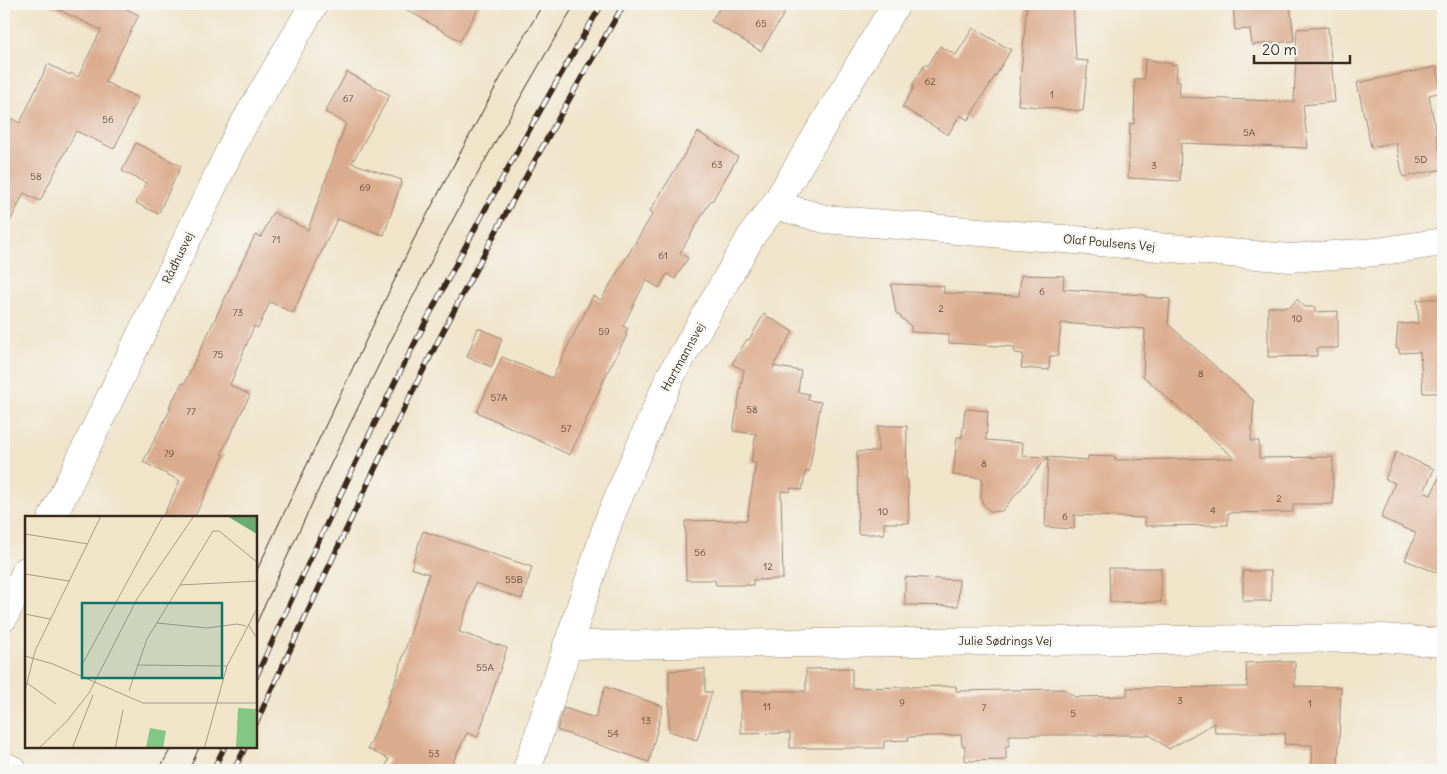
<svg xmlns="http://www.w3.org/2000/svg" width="1447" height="774" viewBox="0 0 1447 774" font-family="Delius,sans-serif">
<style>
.building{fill:#dbab8d}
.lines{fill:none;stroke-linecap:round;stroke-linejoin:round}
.minor-casing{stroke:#968774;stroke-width:29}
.minor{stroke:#fff;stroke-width:28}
.tram{stroke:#3b2a1e;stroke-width:1}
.rail-casing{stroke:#3b2a1e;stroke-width:5.5}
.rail{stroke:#f6f6f2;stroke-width:4;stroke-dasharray:11;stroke-linecap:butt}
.labels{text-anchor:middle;stroke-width:4.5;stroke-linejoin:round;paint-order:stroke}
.number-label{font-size:10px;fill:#634a3a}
.street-label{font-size:12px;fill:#3b2a1e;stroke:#f6f6f2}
.inset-road{fill:none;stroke:#a89a85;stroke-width:1}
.view{fill:#0f766e;fill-opacity:0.15;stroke:#0f766e;stroke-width:2.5}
.inset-edge{fill:none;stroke:#3b2a1e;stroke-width:2.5}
</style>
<rect width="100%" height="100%" fill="#f6f6f2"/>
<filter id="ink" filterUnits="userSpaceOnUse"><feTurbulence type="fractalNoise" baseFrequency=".02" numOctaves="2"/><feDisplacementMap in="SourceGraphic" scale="10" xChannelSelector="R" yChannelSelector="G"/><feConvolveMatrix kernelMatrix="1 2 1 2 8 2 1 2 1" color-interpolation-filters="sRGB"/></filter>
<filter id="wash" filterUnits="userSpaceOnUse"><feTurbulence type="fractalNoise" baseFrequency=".0096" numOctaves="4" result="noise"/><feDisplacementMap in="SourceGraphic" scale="20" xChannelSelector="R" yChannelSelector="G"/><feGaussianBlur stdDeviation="1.12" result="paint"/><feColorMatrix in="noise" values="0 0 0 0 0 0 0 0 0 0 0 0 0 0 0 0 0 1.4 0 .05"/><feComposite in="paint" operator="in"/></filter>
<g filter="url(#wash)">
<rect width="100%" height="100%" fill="#f0e4c9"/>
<g id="blocks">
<g class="building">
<path d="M 47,4 L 117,4 L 139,15 L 105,82 L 138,98 L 114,149 L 76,131 L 40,201 L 24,193 L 4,234 L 4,114 L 20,123 L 48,64 L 70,75 L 71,73 L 78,77 L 101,30 Z"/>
<path d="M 397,4 L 481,4 L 460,41 Z"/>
<path d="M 722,4 L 790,4 L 761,51 L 711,21 Z"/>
<path d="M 1027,4 L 1073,4 L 1076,60 L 1088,61 L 1083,111 L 1018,105 Z"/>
<path d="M 1233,4 L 1290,4 L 1294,41 L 1252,45 L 1250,29 L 1235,30 Z"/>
<path d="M 1328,27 L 1335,102 L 1303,105 L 1308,148 L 1181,143 L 1180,181 L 1128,178 L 1130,123 L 1134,124 L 1135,79 L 1144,79 L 1145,59 L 1177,65 L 1176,81 L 1180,81 L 1179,97 L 1294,102 L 1297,29 Z"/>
<path d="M 973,28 L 1011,50 L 968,120 L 960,115 L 948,135 L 902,107 L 914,87 L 912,86 L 925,64 L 928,66 L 940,46 L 956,55 Z"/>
<path d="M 1436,67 L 1442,92 L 1429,95 L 1443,169 L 1403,177 L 1396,142 L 1371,147 L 1357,83 Z"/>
<path d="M 347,72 L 390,95 L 352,163 L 402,180 L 384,235 L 337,219 L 293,313 L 270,302 L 258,328 L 254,326 L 230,385 L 250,395 L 221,454 L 224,455 L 194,518 L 162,518 L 180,481 L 143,462 L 171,408 L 169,407 L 182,383 L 184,384 L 255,235 L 261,237 L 273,212 L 308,230 L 346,123 L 325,112 Z"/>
<path d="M 698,132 L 738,157 L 712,201 L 711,200 L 680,253 L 688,258 L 675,279 L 667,274 L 659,288 L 646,280 L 623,326 L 628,329 L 625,334 L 627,335 L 607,373 L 570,455 L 477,412 L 502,357 L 552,378 L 593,296 L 601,300 L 653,213 L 650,211 Z"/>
<path d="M 136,143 L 181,166 L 158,214 L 136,203 L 146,183 L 122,171 Z"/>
<path d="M 1021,275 L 1064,276 L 1063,289 L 1145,295 L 1145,297 L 1170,299 L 1168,324 L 1254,401 L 1251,441 L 1259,441 L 1259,458 L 1333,457 L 1333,504 L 1293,504 L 1293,512 L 1228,513 L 1228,525 L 1145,526 L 1145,518 L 1074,515 L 1074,529 L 1045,527 L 1048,457 L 1088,460 L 1088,456 L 1116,457 L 1115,460 L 1234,458 L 1143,376 L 1145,329 L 1061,323 L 1058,356 L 1050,356 L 1049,370 L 1021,368 L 1023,354 L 1014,353 L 1015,347 L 949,343 L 949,334 L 911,332 L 911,326 L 896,313 L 891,284 L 944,286 L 944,293 L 1019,296 Z"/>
<path d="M 1443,298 L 1443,393 L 1423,393 L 1420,352 L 1399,353 L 1399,348 L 1396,348 L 1398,324 L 1419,323 L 1417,300 Z"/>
<path d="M 1297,299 L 1305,307 L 1315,307 L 1315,312 L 1338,311 L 1338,348 L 1317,348 L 1317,356 L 1268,357 L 1268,307 L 1290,307 Z"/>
<path d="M 764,314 L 793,332 L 773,366 L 801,371 L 798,392 L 809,394 L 808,400 L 821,402 L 809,472 L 806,471 L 802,490 L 791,488 L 790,492 L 781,491 L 783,579 L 753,580 L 753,585 L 716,585 L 715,580 L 686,580 L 685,521 L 747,520 L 756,463 L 751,462 L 756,434 L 733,431 L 744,370 L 732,364 L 747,339 L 749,340 Z"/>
<path d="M 478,328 L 502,338 L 492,367 L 467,357 Z"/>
<path d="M 965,409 L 988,411 L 986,440 L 1023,443 L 1022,456 L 1048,457 L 1002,511 L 991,512 L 983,504 L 981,498 L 982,478 L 953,475 L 957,437 L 962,437 Z"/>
<path d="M 878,426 L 907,426 L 906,480 L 908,480 L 909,523 L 884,523 L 884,534 L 858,534 L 857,452 L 878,451 Z"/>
<path d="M 1396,452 L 1434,469 L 1424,492 L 1431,495 L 1443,469 L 1443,575 L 1405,560 L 1416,533 L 1381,518 L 1395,483 L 1385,479 Z"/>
<path d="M 423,531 L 532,567 L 522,599 L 475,583 L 459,632 L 507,648 L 478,737 L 467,733 L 449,770 L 384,770 L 389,759 L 368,749 L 390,699 L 388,698 L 395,682 L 429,574 L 411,568 Z"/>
<path d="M 1109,568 L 1161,568 L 1161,602 L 1110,602 Z"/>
<rect x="1243" y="571" width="28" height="30"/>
<path d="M 905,577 L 959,580 L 958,606 L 905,605 Z"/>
<path d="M 1281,661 L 1281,662 L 1295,662 L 1295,686 L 1341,687 L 1338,770 L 1312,770 L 1312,745 L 1284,744 L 1285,733 L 1215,733 L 1214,723 L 1169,749 L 1150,735 L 1009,735 L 1009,746 L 1006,746 L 1006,760 L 965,761 L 965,746 L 962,746 L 961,735 L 908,737 L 909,740 L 884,741 L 884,748 L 790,748 L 790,733 L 741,734 L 741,691 L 806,691 L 806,669 L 852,668 L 852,688 L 956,686 L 956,691 L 1064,689 L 1075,697 L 1127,696 L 1127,688 L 1247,687 L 1246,663 Z"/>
<path d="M 705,669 L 705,692 L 712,692 L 697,740 L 669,731 L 669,671 Z"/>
<path d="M 605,687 L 663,706 L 649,762 L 557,730 L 564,708 L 595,718 Z"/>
</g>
</g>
</g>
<g filter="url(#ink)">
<use href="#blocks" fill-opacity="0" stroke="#968774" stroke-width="1"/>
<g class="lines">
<g class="minor-casing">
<g id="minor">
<path d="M 775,205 L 825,219 L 1290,258 L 1377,252 L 1443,242"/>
<path d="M 52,518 L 238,134 L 314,4"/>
<path d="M 4,617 L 26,571"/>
<path d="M 567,645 L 1383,638 L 1443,643"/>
<path d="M 4,766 L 13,770"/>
<path d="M 527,770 L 610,517 L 670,377 L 752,235 L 775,205 L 896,4"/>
</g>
</g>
<use href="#minor" class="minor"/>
<g class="tram">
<path d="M 256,572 L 414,239 L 509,62 L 543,4"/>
<path d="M 256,624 C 314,498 373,373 437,250 C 480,167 527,85 575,4"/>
<path d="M 159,770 L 171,748"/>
<path d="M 189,770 L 199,748"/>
</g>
<g class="rail-casing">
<g id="rail">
<path d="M 256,677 C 309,561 362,446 420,333 C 477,222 538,112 602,4"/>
<path d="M 256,723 C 302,625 347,526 394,429 C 465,284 543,143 624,4"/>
<path d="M 213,770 L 224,748"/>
<path d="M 234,770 L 245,748"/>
</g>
</g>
<use href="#rail" class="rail"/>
</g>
</g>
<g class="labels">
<g class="number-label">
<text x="761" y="27">65</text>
<text x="930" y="85">62</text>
<text x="1052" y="98">1</text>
<text x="348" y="102">67</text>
<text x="108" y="123">56</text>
<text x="1249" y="136">5A</text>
<text x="1421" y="163">5D</text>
<text x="717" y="168">63</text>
<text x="1154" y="169">3</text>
<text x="36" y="180">58</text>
<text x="365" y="191">69</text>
<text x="276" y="243">71</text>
<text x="663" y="259">61</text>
<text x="1042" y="295">6</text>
<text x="941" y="312">2</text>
<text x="238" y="316">73</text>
<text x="1297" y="322">10</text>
<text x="604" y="335">59</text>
<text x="218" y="358">75</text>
<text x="1201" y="377">8</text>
<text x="499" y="401">57A</text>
<text x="752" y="413">58</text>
<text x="191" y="415">77</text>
<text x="566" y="432">57</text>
<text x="169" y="457">79</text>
<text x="984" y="467">8</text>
<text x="1279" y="502">2</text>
<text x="1213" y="514">4</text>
<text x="883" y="515">10</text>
<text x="1065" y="520">6</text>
<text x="700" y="556">56</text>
<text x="768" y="570">12</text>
<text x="514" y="583">55B</text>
<text x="485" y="671">55A</text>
<text x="1180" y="704">3</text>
<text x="902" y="706">9</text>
<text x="1310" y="707">1</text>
<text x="767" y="710">11</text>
<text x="984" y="711">7</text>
<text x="1073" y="717">5</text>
<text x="646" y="724">13</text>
<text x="613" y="737">54</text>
<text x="434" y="757">53</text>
</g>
<g class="street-label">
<text transform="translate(1109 243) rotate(5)" y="4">Olaf Poulsens Vej</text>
<text transform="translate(178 258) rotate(-64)" y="4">Rådhusvej</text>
<text transform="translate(683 357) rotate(-61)" y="4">Hartmannsvej</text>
<text x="1005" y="645">Julie Sødrings Vej</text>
</g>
</g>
<g transform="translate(25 516)">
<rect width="232" height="232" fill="#f0e4c9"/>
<path d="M 213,192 L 232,193 L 232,232 L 211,232 ZM 125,212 L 141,215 L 138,232 L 121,232 Z" fill="#82c782"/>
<path d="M 202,0 L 232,0 L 232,18 Z" fill="#69ac70"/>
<path class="inset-road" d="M 0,18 L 63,28M 0,58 L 44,65M 155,69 L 233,65M 0,98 L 25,103M 132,107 L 182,112 L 212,108 L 221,110M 223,108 L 233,124M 0,140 L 28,148 L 118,187 L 233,187M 58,147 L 138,0M 112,149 L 202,150M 2,167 L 31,188M 0,175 L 10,135 L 76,0M 104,175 L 122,123 L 188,15 L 194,15 L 233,47M 13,233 L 42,205 L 64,177 L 112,83 L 169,0M 47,233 L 68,179M 90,233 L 98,194M 179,233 L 202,150 L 233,91"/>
<path class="view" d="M 57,87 L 197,87 L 197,162 L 57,162 Z"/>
<rect width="232" height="232" class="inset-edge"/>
</g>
<rect width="1447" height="774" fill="none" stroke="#f6f6f2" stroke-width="20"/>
<path d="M1254 55v8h96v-8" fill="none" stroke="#3b2a1e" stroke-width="2.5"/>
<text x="1262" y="55" font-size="15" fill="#3b2a1e" stroke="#f6f6f2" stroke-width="4" paint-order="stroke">20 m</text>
</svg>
